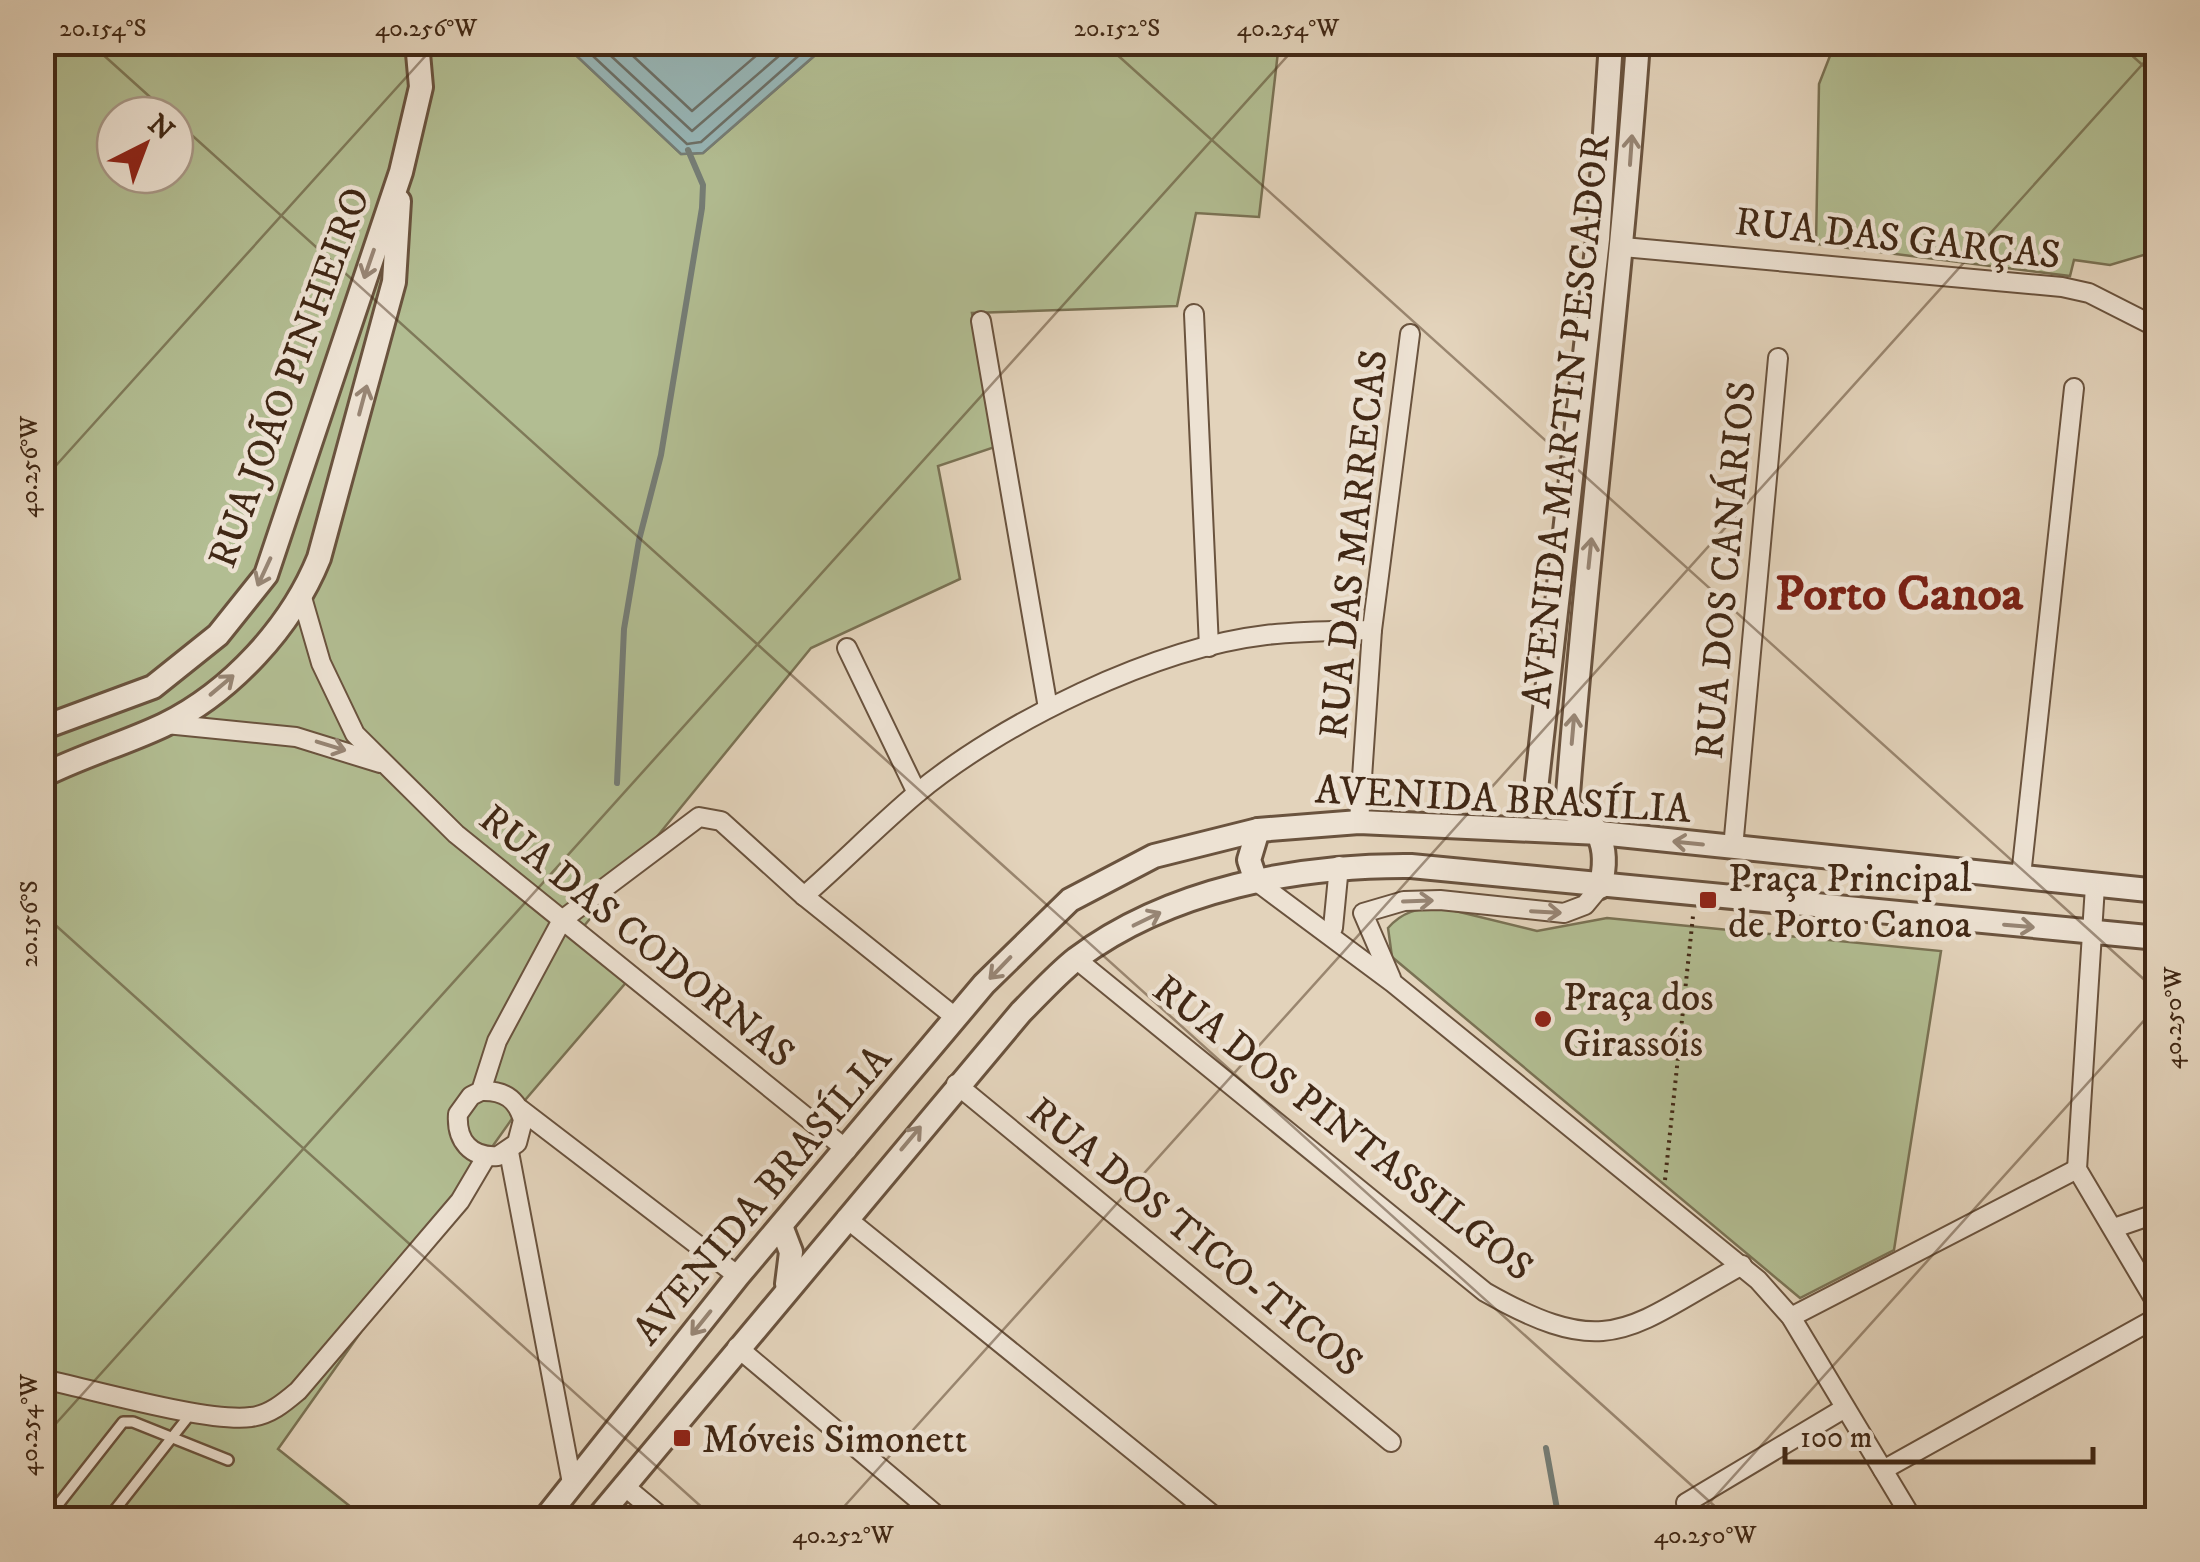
<svg xmlns="http://www.w3.org/2000/svg" width="2200" height="1562" viewBox="0 0 2200 1562" font-family="'IM FELL DW Pica',serif">
<style>
.green{fill:#b2bd92;stroke:#7a7254;stroke-width:2.5;fill-rule:evenodd}
.water{fill:#97b6b7;stroke:#757d76;stroke-width:2.5}
.lines{fill:none;stroke-linecap:round;stroke-linejoin:round}
.shore{stroke:#6c6f66;stroke-width:2.5}
.stream{stroke:#757d76;stroke-width:6}
.service-casing{stroke:#6a533e;stroke-width:14}
.minor-casing{stroke:#6a533e;stroke-width:22}
.tertiary-casing{stroke:#6a533e;stroke-width:28}
.path{stroke:#412815;stroke-width:4;stroke-dasharray:2.5 5;stroke-linecap:butt}
.service{stroke:#ede2d3;stroke-width:9}
.minor{stroke:#ede2d3;stroke-width:18}
.tertiary{stroke:#ede2d3;stroke-width:22}
.oneway{stroke:#978574}
.ticks{fill:none;stroke:#412815;stroke-width:2.5;stroke-opacity:0.45}
.poi-dot{fill:#8f2418;stroke:#ede2d3;stroke-width:4}
.labels{text-anchor:middle;stroke-width:9;stroke-linejoin:round;paint-order:stroke}
.street-label{font-size:40px;fill:#412815;stroke:#ede2d3}
.poi-label{font-size:40px;fill:#412815;stroke:#ede2d3;text-anchor:start}
.district-label{font-size:50px;font-weight:bold;fill:#7a1f14;stroke:#ede2d3}
.neatline{fill:none;stroke:#412815;stroke-width:4}
.ticks-label{font-size:25px;text-anchor:middle;fill:#412815}
</style>
<rect width="100%" height="100%" fill="#e3d3bb"/>
<filter id="stains"><feTurbulence type="fractalNoise" baseFrequency=".002" numOctaves="4"/><feColorMatrix values="0 0 0 0 .2 0 0 0 0 .09 0 0 0 0 .02 0 0 0 .5 -.17"/></filter>
<radialGradient id="worn" r=".72"><stop offset=".6" stop-color="#630" stop-opacity="0"/><stop offset="1" stop-color="#630" stop-opacity=".3"/></radialGradient>
<g class="green">
<path d="M 42,43 L 563,43 L 681,154 L 703,153 L 829,43 L 1279,43 L 1259,217 L 1196,213 L 1177,306 L 972,313 L 995,447 L 938,466 L 960,579 L 811,648 L 584,926 L 635,972 L 526,1099 L 278,1449 L 366,1519 L 43,1519 ZM 115,115 L 175,115 L 175,175 L 115,175 Z"/>
<path d="M 1835,43 L 2157,43 L 2157,251 L 2110,265 L 2074,260 L 2070,276 L 1816,244 L 1819,84 Z"/>
<path d="M 1439,907 L 1537,931 L 1607,918 L 1941,951 L 1894,1250 L 1800,1298 L 1392,957 L 1388,928 C 1403,911 1417,909 1439,907 Z"/>
</g>
<path class="water" d="M 563,43 L 829,43 L 703,153 L 681,154 Z"/>
<g class="lines">
<g class="shore">
<path d="M 578,42 L 687,144 L 701,142 L 814,42"/>
<path d="M 596,42 L 692,131 L 795,42"/>
<path d="M 618,42 L 692,111 L 772,42"/>
</g>
<g class="stream">
<path d="M 617,783 L 624,629 L 639,540 L 661,455 L 702,208 L 703,185 L 688,150"/>
<path d="M 1546,1448 L 1559,1520"/>
</g>
<g class="service-casing">
<g id="service">
<path d="M 46,1520 L 123,1422 L 133,1422 L 228,1460"/>
<path d="M 107,1520 L 192,1412"/>
</g>
</g>
<g class="minor-casing">
<g id="minor">
<path d="M 1623,247 L 2062,287 L 2089,293 L 2158,328"/>
<path d="M 1194,314 L 1209,647"/>
<path d="M 981,321 L 1048,708"/>
<path d="M 301,594 L 321,663 L 355,734 L 456,834 L 847,1150"/>
<path d="M 847,648 L 917,793"/>
<path d="M 166,724 L 296,737 L 380,763"/>
<path d="M 1359,822 L 1372,630 L 1410,334"/>
<path d="M 1733,848 L 1778,358"/>
<path d="M 2021,876 L 2074,388"/>
<path d="M 1256,881 L 1393,983 L 1758,1280 L 1791,1317 L 1913,1520"/>
<path d="M 804,896 C 842,863 878,826 916,794 C 1002,722 1155,648 1266,635 C 1301,631 1337,631 1372,630"/>
<path d="M 1333,928 L 1339,866"/>
<path d="M 1076,959 L 1485,1292 C 1610,1363 1628,1328 1742,1265"/>
<path d="M 1391,978 L 1363,913 L 1404,901 L 1440,900 L 1564,913 L 1585,905 L 1600,887"/>
<path d="M 956,1084 L 1391,1442"/>
<path d="M 481,1091 C 504,1090 517,1099 523,1120 L 517,1143 L 498,1156 C 471,1158 456,1141 458,1114 L 471,1096 L 481,1091 L 497,1041 L 562,920 L 699,817 L 721,821 L 804,896 L 955,1017"/>
<path d="M 520,1109 L 738,1276"/>
<path d="M 509,1152 L 572,1483"/>
<path d="M 846,1218 L 1219,1520"/>
<path d="M 2114,1228 L 2158,1213"/>
<path d="M 1791,1317 L 2077,1169"/>
<path d="M 737,1347 L 942,1520"/>
<path d="M 42,1379 C 91,1389 208,1423 251,1417 C 270,1415 285,1402 298,1391 L 460,1201 L 486,1157"/>
<path d="M 1883,1470 L 2156,1318 L 2154,1299 L 2077,1169 L 2095,886"/>
<path d="M 623,1485 L 665,1520"/>
<path d="M 1686,1503 L 1845,1408"/>
<path d="M 2149,1520 L 2158,1515"/>
</g>
</g>
<g class="tertiary-casing">
<g id="tertiary">
<path d="M 42,728 L 153,687 L 218,635 L 266,575 L 401,172 L 421,87 L 417,42"/>
<path d="M 42,776 C 81,756 124,744 164,725 C 231,692 291,627 319,558 L 394,282 L 399,201"/>
<path d="M 1555,805 C 1599,814 1611,847 1600,887"/>
<path d="M 1534,807 L 1598,239 L 1611,42"/>
<path d="M 1567,808 C 1586,552 1620,298 1638,42"/>
<path d="M 1256,881 L 1249,860 L 1258,830"/>
<path d="M 781,1226 L 791,1252 L 787,1284"/>
<path d="M 544,1520 L 738,1276 L 984,984 L 1070,900 L 1154,856 L 1258,830 L 1359,822 L 1600,833 L 2158,891"/>
<path d="M 596,1520 L 1021,1012 C 1039,994 1057,974 1076,959 C 1169,889 1298,865 1411,866 L 2158,938"/>
</g>
</g>
<path class="path" d="M 1665,1180 L 1693,916"/>
<use href="#service" class="service"/>
<use href="#minor" class="minor"/>
<use href="#tertiary" class="tertiary"/>
</g>
<defs><path id="oneway-shaft" d="M-6 0H5M1.5-3L5.5 0L1.5 3" fill="none" stroke-width="1.6" stroke-linecap="round" stroke-linejoin="round" transform="scale(2.5)"/></defs>
<g class="oneway">
<use href="#oneway-shaft" transform="translate(1631 150) rotate(-86)"/>
<use href="#oneway-shaft" transform="translate(369 264) rotate(109)"/>
<use href="#oneway-shaft" transform="translate(363 400) rotate(-75)"/>
<use href="#oneway-shaft" transform="translate(1590 553) rotate(-84)"/>
<use href="#oneway-shaft" transform="translate(264 572) rotate(115)"/>
<use href="#oneway-shaft" transform="translate(222 685) rotate(-40)"/>
<use href="#oneway-shaft" transform="translate(1573 729) rotate(-85)"/>
<use href="#oneway-shaft" transform="translate(331 746) rotate(17)"/>
<use href="#oneway-shaft" transform="translate(1688 843) rotate(-174)"/>
<use href="#oneway-shaft" transform="translate(1418 901) rotate(-2)"/>
<use href="#oneway-shaft" transform="translate(1546 912) rotate(3)"/>
<use href="#oneway-shaft" transform="translate(1147 919) rotate(-26)"/>
<use href="#oneway-shaft" transform="translate(2019 926) rotate(5)"/>
<use href="#oneway-shaft" transform="translate(1000 968) rotate(134)"/>
<use href="#oneway-shaft" transform="translate(911 1138) rotate(-50)"/>
<use href="#oneway-shaft" transform="translate(701 1323) rotate(129)"/>
</g>
<path class="ticks" d="M 89,42 L 170,115M 1103,42 L 2158,992M 2117,42 L 2158,79M 175,120 L 1730,1520M 42,481 L 438,42M 42,913 L 716,1520M 42,1439 L 1300,42M 832,1520 L 2158,47M 1694,1520 L 2158,1005"/>
<g class="poi-dot">
<rect x="1698" y="890" width="20" height="20" rx="5"/>
<circle cx="1543" cy="1019" r="10"/>
<rect x="672" y="1428" width="20" height="20" rx="5"/>
</g>
<g class="labels">
<g class="street-label">
<text transform="translate(1898 237) rotate(6)" y="14">RUA DAS GARÇAS</text>
<text transform="translate(288 377) rotate(-70)" y="14">RUA JOÃO PINHEIRO</text>
<text transform="translate(1565 421) rotate(-84)" y="14">AVENIDA MARTIN PESCADOR</text>
<text transform="translate(1352 544) rotate(-84)" y="14">RUA DAS MARRECAS</text>
<text transform="translate(1724 570) rotate(-85)" y="14">RUA DOS CANÁRIOS</text>
<text transform="translate(1503 798) rotate(3)" y="14">AVENIDA BRASÍLIA</text>
<text transform="translate(638 935) rotate(39)" y="14">RUA DAS CODORNAS</text>
<text transform="translate(1344 1127) rotate(38)" y="14">RUA DOS PINTASSILGOS</text>
<text transform="translate(761 1194) rotate(-50)" y="14">AVENIDA BRASÍLIA</text>
<text transform="translate(1196 1236) rotate(39)" y="14">RUA DOS TICO-TICOS</text>
</g>
<g class="poi-label">
<text x="1728" y="891">Praça Principal<tspan x="1728" dy="46">de Porto Canoa</tspan></text>
<text x="1563" y="1010">Praça dos<tspan x="1563" dy="46">Girassóis</tspan></text>
<text x="702" y="1452">Móveis Simonett</text>
</g>
<g class="district-label">
<text x="1899" y="609">Porto Canoa</text>
</g>
</g>
<rect width="2200" height="1562" fill="none" stroke="#e3d3bb" stroke-width="110"/>
<g transform="translate(145 145) rotate(42)"><circle r="48" fill="#ede2d3" stroke="#a89887" stroke-width="2.5"/>
<path d="M0-8L18 38L0 25L-18 38Z" fill="#8f2418"/>
<text y="-15" font-size="28" font-weight="bold" text-anchor="middle" fill="#412815">N</text>
</g>
<path d="M1785 1447v15h308v-15" fill="none" stroke="#412815" stroke-width="5"/>
<text x="1800" y="1447" font-size="30" fill="#412815" stroke="#ede2d3" stroke-width="8" paint-order="stroke">100 m</text>
<rect x="55" y="55" width="2090" height="1452" class="neatline"/>
<g class="ticks-label">
<text x="103" y="36">20.154°S</text>
<text x="426" y="36">40.256°W</text>
<text x="1117" y="36">20.152°S</text>
<text x="1288" y="36">40.254°W</text>
<text transform="translate(28 467) rotate(-90)" y="9">40.256°W</text>
<text transform="translate(28 924) rotate(-90)" y="9">20.156°S</text>
<text transform="translate(2172 1018) rotate(-90)" y="9">40.250°W</text>
<text transform="translate(28 1425) rotate(-90)" y="9">40.254°W</text>
<text x="843" y="1543">40.252°W</text>
<text x="1705" y="1543">40.250°W</text>
</g>
<rect width="100%" height="100%" filter="url(#stains)"/>
<rect width="100%" height="100%" fill="url(#worn)"/>
</svg>
